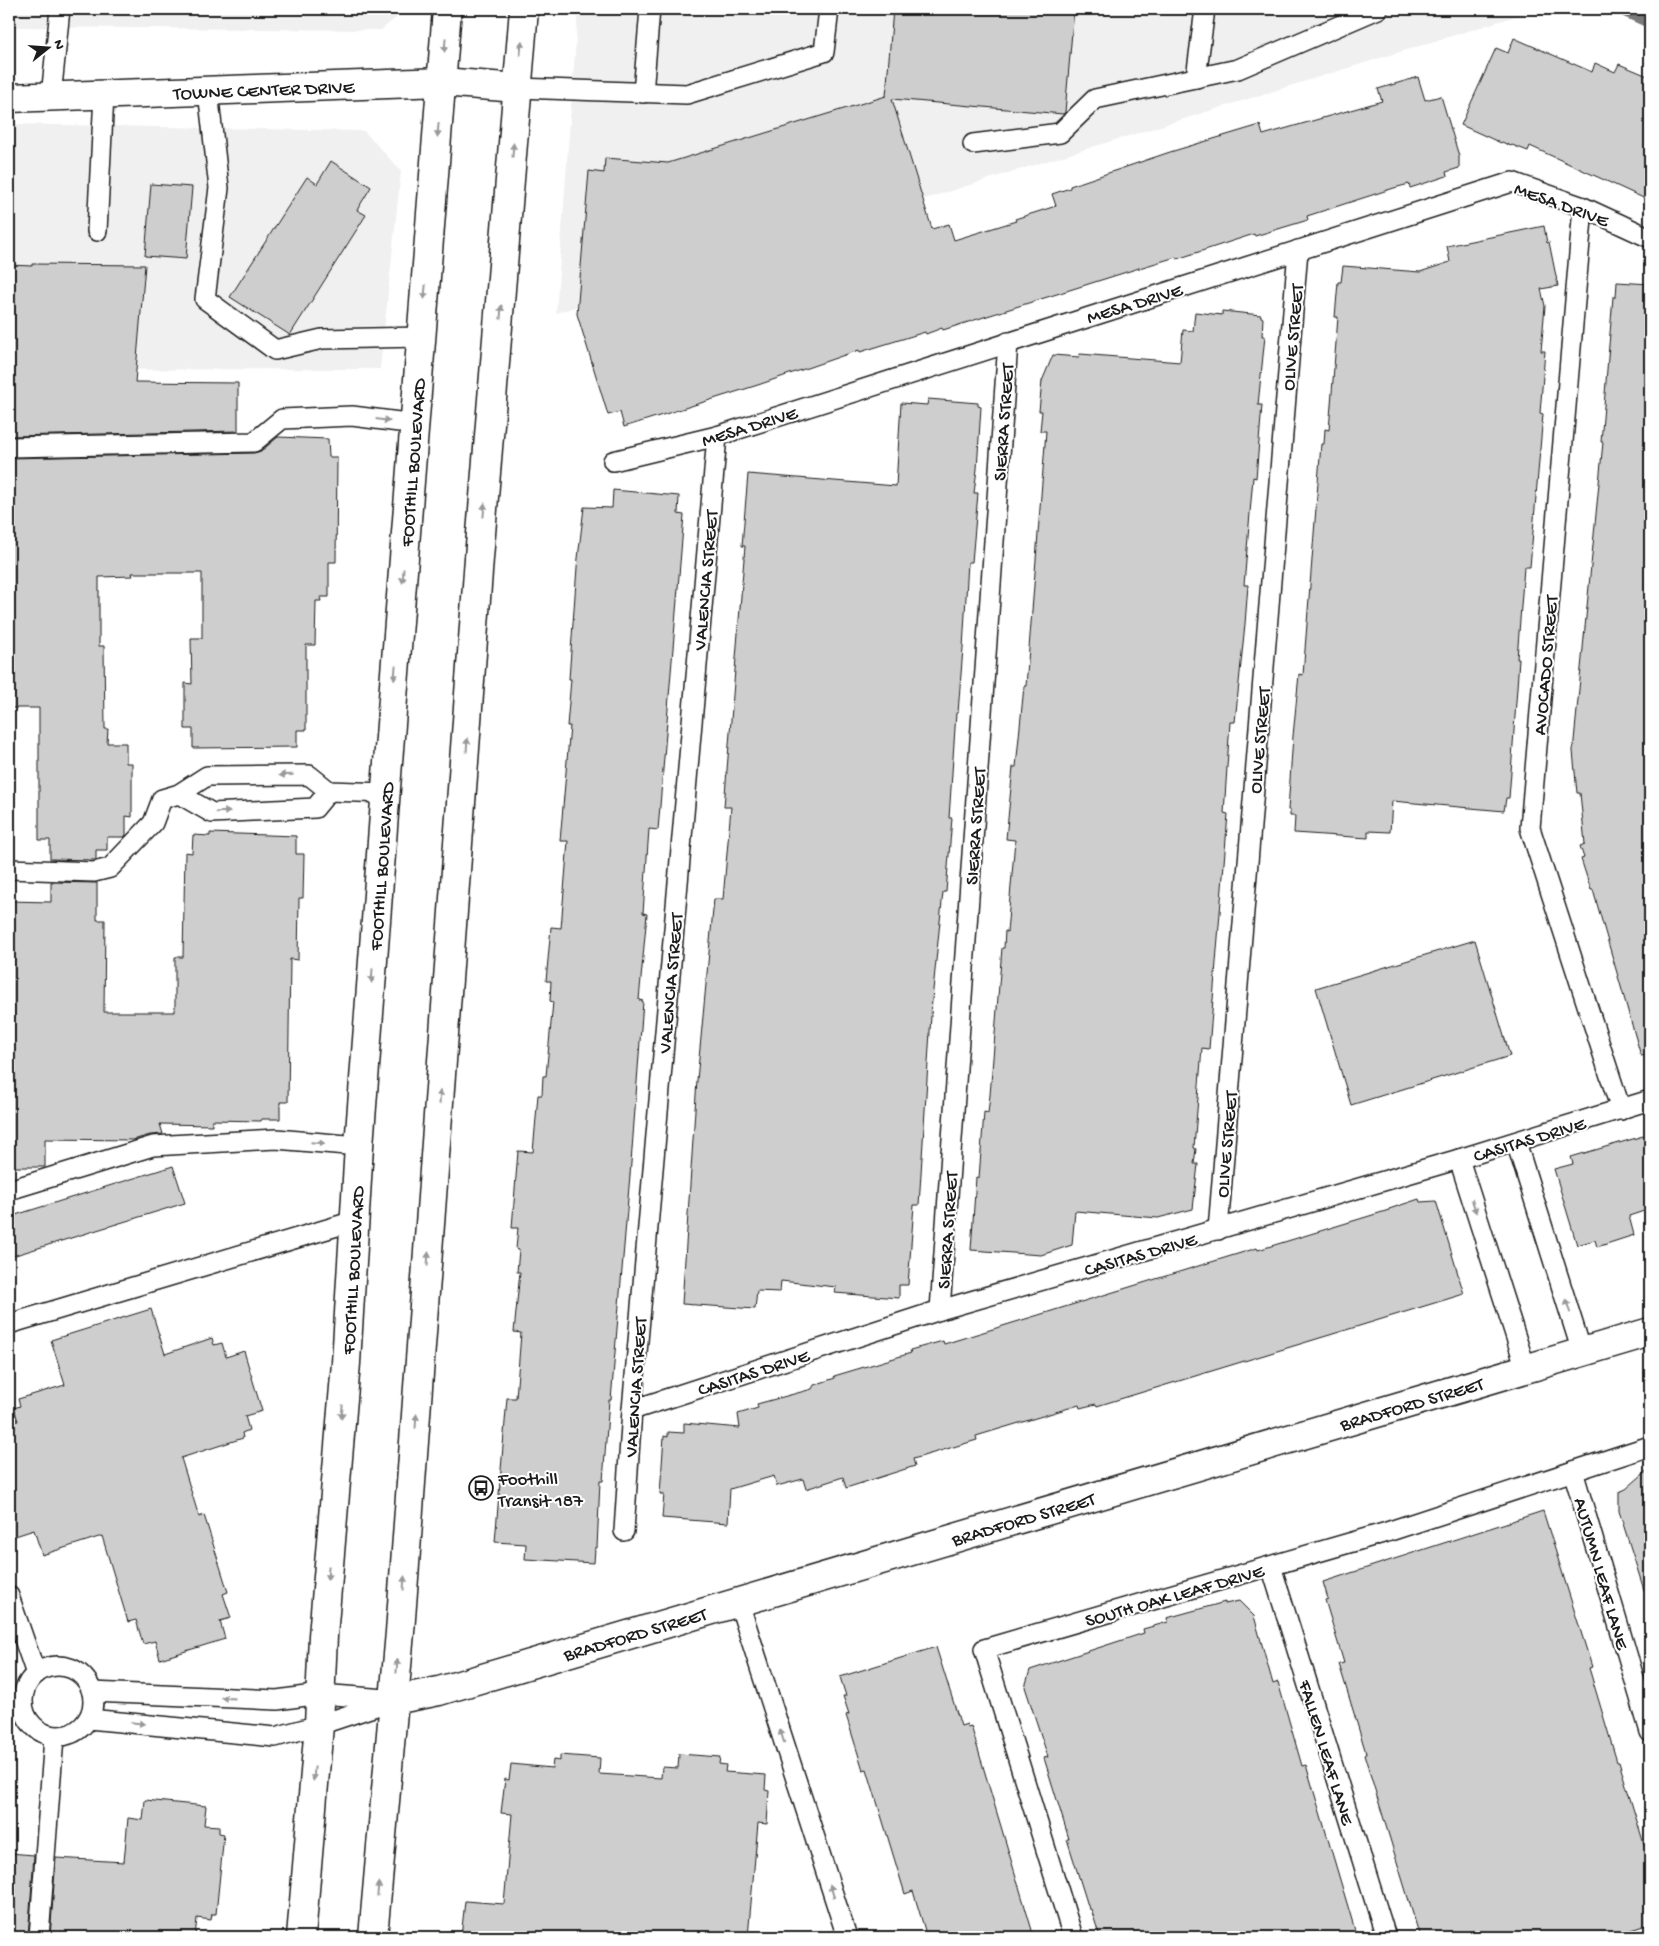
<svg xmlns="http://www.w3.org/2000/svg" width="1659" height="1946" viewBox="0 0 1659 1946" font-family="'Gochi Hand',sans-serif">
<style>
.built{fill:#f0f0f0}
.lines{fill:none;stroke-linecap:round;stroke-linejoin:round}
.stream{stroke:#7a7a7a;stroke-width:11}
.building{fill:#cecece;stroke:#1c1c1c}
.lane-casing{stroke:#1c1c1c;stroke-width:22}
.street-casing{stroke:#1c1c1c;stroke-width:31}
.secondary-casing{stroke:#1c1c1c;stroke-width:31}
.primary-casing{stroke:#1c1c1c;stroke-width:31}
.lane{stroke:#fff;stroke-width:19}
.street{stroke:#fff;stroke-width:28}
.secondary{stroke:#fff;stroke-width:28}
.primary{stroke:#fff;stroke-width:28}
.oneway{fill:#999}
.labels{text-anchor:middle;stroke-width:4;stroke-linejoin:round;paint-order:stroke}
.street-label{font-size:19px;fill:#1c1c1c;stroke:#fff}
.poi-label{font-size:19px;fill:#1c1c1c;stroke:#fff;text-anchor:start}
</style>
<rect width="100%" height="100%" fill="#fff"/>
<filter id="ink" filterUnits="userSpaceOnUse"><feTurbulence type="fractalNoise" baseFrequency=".02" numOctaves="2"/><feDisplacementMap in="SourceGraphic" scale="10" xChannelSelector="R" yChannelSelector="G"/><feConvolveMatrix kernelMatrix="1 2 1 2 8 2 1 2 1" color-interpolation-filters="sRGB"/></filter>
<g filter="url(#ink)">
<g class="built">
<path d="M 9,9 L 407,9 L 381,30 L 9,27 Z"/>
<path d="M 578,9 L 1517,9 L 1526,13 L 556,313 Z"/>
<path d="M 9,124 L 364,131 L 401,171 L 380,369 L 9,370 Z"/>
</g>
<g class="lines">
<path class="stream" d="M 1619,9 L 1650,23"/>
</g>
<g class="building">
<path d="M 893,9 L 1074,9 L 1065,112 L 1063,114 L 892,99 L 932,229 L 949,224 L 954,240 L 1016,221 L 1015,219 L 1056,206 L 1052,194 L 1070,188 L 1070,186 L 1170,152 L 1260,125 L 1263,135 L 1382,101 L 1378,89 L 1418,77 L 1425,100 L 1441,96 L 1459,156 L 1459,168 L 1446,172 L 1447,176 L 1410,188 L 1409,184 L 1394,188 L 1307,216 L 1308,220 L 1255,236 L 1254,234 L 1177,259 L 1176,257 L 1136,269 L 943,330 L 942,328 L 926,334 L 925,332 L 860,352 L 859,350 L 758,385 L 624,427 L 620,412 L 608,415 L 577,314 L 589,171 L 604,173 L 605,158 L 668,163 L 886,96 Z"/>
<path d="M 1514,38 L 1592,72 L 1595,63 L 1615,72 L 1619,64 L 1650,77 L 1650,201 L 1530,146 L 1528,151 L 1512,145 L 1511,146 L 1502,142 L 1501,143 L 1461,125 L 1496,48 L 1508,53 Z"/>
<path d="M 331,161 L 371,187 L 357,210 L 366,215 L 290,335 L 230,297 L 307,177 L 317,184 Z"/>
<path d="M 151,184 L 192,187 L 186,259 L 145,256 Z"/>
<path d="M 1544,226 L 1547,243 L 1549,242 L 1558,286 L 1541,289 L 1545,306 L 1541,351 L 1545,351 L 1540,413 L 1543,414 L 1530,567 L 1524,567 L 1517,659 L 1519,659 L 1512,759 L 1509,798 L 1506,798 L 1504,811 L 1392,801 L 1390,832 L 1368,831 L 1368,838 L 1294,833 L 1295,816 L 1290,816 L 1290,810 L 1288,810 L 1293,736 L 1299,674 L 1303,675 L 1321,444 L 1324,444 L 1325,429 L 1329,430 L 1338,317 L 1335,317 L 1338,282 L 1341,282 L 1343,266 L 1420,272 L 1450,262 L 1447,246 Z"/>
<path d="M 32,264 L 145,265 L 135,382 L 238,383 L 238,431 L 9,436 L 9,265 L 32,266 Z"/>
<path d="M 1617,282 L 1650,284 L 1650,1055 L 1641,1056 L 1593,890 L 1591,890 L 1581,859 L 1584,858 L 1580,846 L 1585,844 L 1580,793 L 1577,793 L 1573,751 L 1603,442 L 1601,442 L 1613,297 L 1616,297 Z"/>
<path d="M 1222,311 L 1261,315 L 1261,317 L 1263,318 L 1262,336 L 1265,336 L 1258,405 L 1262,405 L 1256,478 L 1253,477 L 1244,585 L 1248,585 L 1245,624 L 1235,722 L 1230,722 L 1224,813 L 1228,814 L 1209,1049 L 1202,1048 L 1194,1148 L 1196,1149 L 1194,1164 L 1198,1164 L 1193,1209 L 1158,1218 L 1075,1211 L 1072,1245 L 1041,1255 L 971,1250 L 976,1177 L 979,1178 L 984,1112 L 988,1113 L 990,1095 L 1002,948 L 1004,948 L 1005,931 L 1007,932 L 1015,840 L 1006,839 L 1013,767 L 1016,767 L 1024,686 L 1026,686 L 1033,598 L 1046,431 L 1040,431 L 1042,411 L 1039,411 L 1042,381 L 1053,355 L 1079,357 L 1080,354 L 1180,362 L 1183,330 L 1193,331 L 1195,312 L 1222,315 Z"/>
<path d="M 928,399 L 978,403 L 978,406 L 981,407 L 977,469 L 974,493 L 978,493 L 972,562 L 968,562 L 963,648 L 958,713 L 956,713 L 949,818 L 952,818 L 946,892 L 943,892 L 932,1000 L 919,1205 L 914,1205 L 908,1285 L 899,1285 L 899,1298 L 835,1293 L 836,1287 L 781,1281 L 780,1292 L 757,1291 L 755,1309 L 682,1304 L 697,1080 L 714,899 L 723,899 L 731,807 L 724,807 L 745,546 L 742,546 L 748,474 L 896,486 L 901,403 L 927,405 Z"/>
<path d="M 278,437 L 328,439 L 329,457 L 337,457 L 336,562 L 329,562 L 329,597 L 320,597 L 321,601 L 316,601 L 315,645 L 306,645 L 306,730 L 297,730 L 297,747 L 193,748 L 193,729 L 185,729 L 185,683 L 192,684 L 191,638 L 202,638 L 202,573 L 132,573 L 133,576 L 99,577 L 99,646 L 104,646 L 105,729 L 108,729 L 107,743 L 126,743 L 126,763 L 132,763 L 132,817 L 126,816 L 126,835 L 124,837 L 107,837 L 107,850 L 96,850 L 96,860 L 50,859 L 50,840 L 39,840 L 39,708 L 9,708 L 9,458 L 254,453 L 261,451 Z"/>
<path d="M 613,490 L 679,496 L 678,514 L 684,515 L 658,830 L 649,829 L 643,913 L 647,914 L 639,1000 L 643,1001 L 631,1163 L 611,1400 L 609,1400 L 603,1481 L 600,1481 L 597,1548 L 595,1548 L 594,1563 L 525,1559 L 526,1544 L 495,1542 L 507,1398 L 516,1398 L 521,1333 L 514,1332 L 520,1272 L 517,1272 L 519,1250 L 516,1249 L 518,1228 L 512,1228 L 518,1151 L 533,1152 L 538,1095 L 542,1095 L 543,1076 L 546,1076 L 553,1002 L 550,1001 L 551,981 L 546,981 L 551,927 L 561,928 L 568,841 L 560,841 L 570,726 L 567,726 L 571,679 L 569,679 L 577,567 L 584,507 L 612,508 Z"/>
<path d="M 210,833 L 296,836 L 296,854 L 304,854 L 303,898 L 299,898 L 298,960 L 290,959 L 288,1102 L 280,1102 L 280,1119 L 262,1119 L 261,1121 L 212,1120 L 212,1125 L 160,1124 L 163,1134 L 150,1135 L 133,1140 L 45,1139 L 45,1167 L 11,1167 L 9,1165 L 9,901 L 51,902 L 51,882 L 97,883 L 97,920 L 105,920 L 104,1012 L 175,1012 L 175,957 L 183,957 L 185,852 L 192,853 L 193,835 L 210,836 Z"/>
<path d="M 1475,940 L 1510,1056 L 1351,1105 L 1316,988 Z"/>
<path d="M 1650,1134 L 1650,1209 L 1629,1216 L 1634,1235 L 1597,1247 L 1595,1240 L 1577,1245 L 1554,1169 L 1573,1164 L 1571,1157 Z"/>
<path d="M 173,1166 L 185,1203 L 9,1257 L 9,1217 Z"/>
<path d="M 1419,1199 L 1420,1202 L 1436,1201 L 1464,1294 L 1097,1406 L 1096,1404 L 1080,1408 L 1079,1405 L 976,1436 L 977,1440 L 913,1459 L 915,1466 L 846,1488 L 843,1477 L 806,1489 L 803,1479 L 777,1486 L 774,1476 L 730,1489 L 728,1523 L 662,1518 L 664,1494 L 660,1494 L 664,1436 L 668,1437 L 668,1432 L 684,1433 L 684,1423 L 740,1428 L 738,1414 L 758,1408 L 757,1404 L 812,1389 L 814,1385 L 835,1378 L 834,1376 L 911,1353 L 910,1350 L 943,1341 L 944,1344 L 1257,1248 L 1258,1250 L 1389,1210 L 1389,1209 Z"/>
<path d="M 151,1309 L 165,1354 L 212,1338 L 214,1345 L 222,1343 L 226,1357 L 244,1351 L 262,1411 L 245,1416 L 249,1430 L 242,1433 L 243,1438 L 181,1458 L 199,1517 L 204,1515 L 228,1592 L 223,1594 L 231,1618 L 220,1621 L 225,1639 L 160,1659 L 155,1641 L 143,1644 L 136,1620 L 128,1622 L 102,1536 L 42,1555 L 34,1530 L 9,1538 L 9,1425 L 18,1421 L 14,1408 L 20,1406 L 18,1399 L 65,1385 L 51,1340 Z"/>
<path d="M 1650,1468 L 1650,1589 L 1644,1590 L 1619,1511 L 1619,1492 L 1626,1489 Z"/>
<path d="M 1543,1511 L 1592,1667 L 1589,1668 L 1617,1762 L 1619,1762 L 1650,1864 L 1650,1924 L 1608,1937 L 1420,1937 L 1364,1754 L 1366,1753 L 1339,1664 L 1344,1663 L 1325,1600 L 1328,1599 L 1323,1582 Z"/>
<path d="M 1239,1601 L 1254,1616 L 1273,1684 L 1278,1682 L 1302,1766 L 1306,1765 L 1357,1937 L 1100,1937 L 1091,1909 L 1089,1909 L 1067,1839 L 1069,1839 L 1044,1758 L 1048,1757 L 1025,1687 L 1030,1670 L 1144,1633 L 1143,1629 L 1168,1622 L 1167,1618 L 1225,1602 L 1225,1604 Z"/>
<path d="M 936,1647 L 961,1726 L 967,1724 L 968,1727 L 971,1726 L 1034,1937 L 927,1937 L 913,1891 L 905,1894 L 867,1769 L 863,1770 L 846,1715 L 849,1714 L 843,1696 L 846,1696 L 840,1677 Z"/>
<path d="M 679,1754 L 720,1757 L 719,1764 L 726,1765 L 725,1772 L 766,1775 L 765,1790 L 769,1791 L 767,1824 L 758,1823 L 748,1937 L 461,1937 L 465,1901 L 504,1904 L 512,1814 L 501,1813 L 505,1779 L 509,1780 L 511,1764 L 552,1768 L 553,1760 L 560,1761 L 560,1755 L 600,1758 L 599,1774 L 661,1778 L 662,1767 L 678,1768 Z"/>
<path d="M 145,1800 L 206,1806 L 204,1825 L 219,1826 L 219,1833 L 224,1834 L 216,1914 L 212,1914 L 211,1920 L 197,1918 L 195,1937 L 50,1937 L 56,1858 L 124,1862 L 128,1818 L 143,1820 Z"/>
<path d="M 9,1853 L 34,1855 L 28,1937 L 9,1937 Z"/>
</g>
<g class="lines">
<g class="lane-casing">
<g id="lane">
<path d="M 1196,78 L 1205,9"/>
<path d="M 518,88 L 687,94 L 824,52 L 829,9"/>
<path d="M 208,91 L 219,188 L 205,299 L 275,350 L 322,339 L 421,337"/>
<path d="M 643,93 L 650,9"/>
<path d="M 51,97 L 60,9"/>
<path d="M 973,144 L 1060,133 L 1095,99 L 1238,69 L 1378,9"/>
<path d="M 1583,207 L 1530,828 L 1621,1110"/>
<path d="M 97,231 L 104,95"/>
<path d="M 9,447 L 254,442 L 282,419 L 352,416 L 415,424"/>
<path d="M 613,461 L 717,436 L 1512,182 L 1583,207 L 1650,238"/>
<path d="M 179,794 L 212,813 L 315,808 L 329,791"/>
<path d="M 9,869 L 94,872 L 110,868 L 153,823 L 162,799 L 179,794 L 207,776 L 309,775 L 329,791 L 386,793"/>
<path d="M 1516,1142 L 1582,1352"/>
<path d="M 1459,1159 L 1526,1369"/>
<path d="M 9,1190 L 153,1146 L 276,1139 L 359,1146"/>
<path d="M 1218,1230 L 1298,250"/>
<path d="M 940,1310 L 1008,342"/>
<path d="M 9,1324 L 354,1221"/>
<path d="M 632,1410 L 940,1310 L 1459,1159 L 1650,1100"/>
<path d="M 1573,1471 L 1650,1732"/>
<path d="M 624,1531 L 632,1410 L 717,436"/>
<path d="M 1271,1566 L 1386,1937"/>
<path d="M 9,1596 L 36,1674"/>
<path d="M 739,1603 L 847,1937"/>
<circle cx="58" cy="1701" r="35"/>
<path d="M 92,1692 L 277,1700 L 320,1694 L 386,1699"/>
<path d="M 89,1719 L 275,1737 L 319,1725 L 394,1700"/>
<path d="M 39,1937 L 54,1737"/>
<path d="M 1073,1937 L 984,1649 L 1387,1532 L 1650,1446"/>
</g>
</g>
<g class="street-casing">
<g id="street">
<path id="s1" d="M 9,98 L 442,82 L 518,88"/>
</g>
</g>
<g class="secondary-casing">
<g id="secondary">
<path id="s2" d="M 394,1700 L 439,1691 L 1650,1332"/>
</g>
</g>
<g class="primary-casing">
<g id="primary">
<path id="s3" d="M 301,1937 L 319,1725 L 323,1636 L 346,1363 L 359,1146 L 386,788 L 447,9"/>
<path d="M 373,1937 L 400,1632 L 479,558 L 524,9"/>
</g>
</g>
<use href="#lane" class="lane"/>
<use href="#street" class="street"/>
<use href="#secondary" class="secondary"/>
<use href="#primary" class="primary"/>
</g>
<defs><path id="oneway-solid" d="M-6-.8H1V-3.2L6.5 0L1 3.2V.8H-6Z" transform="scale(1.25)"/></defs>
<g class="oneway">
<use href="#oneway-solid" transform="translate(445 45) rotate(95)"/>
<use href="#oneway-solid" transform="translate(521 48) rotate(-85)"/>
<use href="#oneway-solid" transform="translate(438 130) rotate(95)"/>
<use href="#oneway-solid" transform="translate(513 150) rotate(-86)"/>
<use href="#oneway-solid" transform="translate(425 292) rotate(95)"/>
<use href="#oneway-solid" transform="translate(501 312) rotate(-86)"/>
<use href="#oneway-solid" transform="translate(383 420) rotate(8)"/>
<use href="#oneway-solid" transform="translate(484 510) rotate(-85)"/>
<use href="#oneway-solid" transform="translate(403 576) rotate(94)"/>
<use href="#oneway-solid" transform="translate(395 673) rotate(94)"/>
<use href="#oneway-solid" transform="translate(467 745) rotate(-86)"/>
<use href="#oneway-solid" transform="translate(286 775) rotate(179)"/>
<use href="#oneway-solid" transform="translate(223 812) rotate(-2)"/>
<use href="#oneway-solid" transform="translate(372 976) rotate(94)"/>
<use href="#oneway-solid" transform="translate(440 1097) rotate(-86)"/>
<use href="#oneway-solid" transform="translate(318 1143) rotate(5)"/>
<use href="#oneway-solid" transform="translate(1474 1206) rotate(72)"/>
<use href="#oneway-solid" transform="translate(428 1259) rotate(-86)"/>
<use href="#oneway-solid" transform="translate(1568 1306) rotate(-107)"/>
<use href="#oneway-solid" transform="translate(342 1412) rotate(95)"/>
<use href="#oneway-solid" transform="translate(416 1421) rotate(-86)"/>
<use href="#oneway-solid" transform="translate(328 1573) rotate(95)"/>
<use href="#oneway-solid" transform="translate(404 1583) rotate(-86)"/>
<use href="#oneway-solid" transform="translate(397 1666) rotate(-85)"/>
<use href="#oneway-solid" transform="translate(228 1698) rotate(-177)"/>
<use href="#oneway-solid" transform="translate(138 1723) rotate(6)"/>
<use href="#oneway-solid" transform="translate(782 1736) rotate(-108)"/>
<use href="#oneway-solid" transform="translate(314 1774) rotate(95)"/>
<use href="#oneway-solid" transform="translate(378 1889) rotate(-85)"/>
<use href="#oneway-solid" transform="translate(832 1891) rotate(-108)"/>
</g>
</g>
<defs>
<g id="bus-ring" transform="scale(1.25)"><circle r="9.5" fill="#fff" stroke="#1c1c1c" stroke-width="1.5"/><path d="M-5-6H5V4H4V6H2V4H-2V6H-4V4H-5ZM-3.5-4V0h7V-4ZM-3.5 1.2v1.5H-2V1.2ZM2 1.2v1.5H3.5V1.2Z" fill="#1c1c1c"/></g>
</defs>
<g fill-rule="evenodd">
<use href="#bus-ring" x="481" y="1488"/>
</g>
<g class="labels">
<g class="street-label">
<text dy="7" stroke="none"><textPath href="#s1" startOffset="255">TOWNE CENTER DRIVE</textPath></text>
<text transform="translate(1562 203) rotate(20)" y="7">MESA DRIVE</text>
<text transform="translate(1134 302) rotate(-17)" y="7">MESA DRIVE</text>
<text transform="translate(1291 337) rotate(-85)" y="7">OLIVE STREET</text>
<text transform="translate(1002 422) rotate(-86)" y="7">SIERRA STREET</text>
<text transform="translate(749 425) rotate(-17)" y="7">MESA DRIVE</text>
<text dy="7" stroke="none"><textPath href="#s3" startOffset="1479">FOOTHILL BOULEVARD</textPath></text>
<text transform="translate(704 580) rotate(-85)" y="7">VALENCIA STREET</text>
<text transform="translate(1544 665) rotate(-85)" y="7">AVOCADO STREET</text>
<text transform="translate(1258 740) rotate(-85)" y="7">OLIVE STREET</text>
<text transform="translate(974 826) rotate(-86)" y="7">SIERRA STREET</text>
<text dy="7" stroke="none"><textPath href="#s3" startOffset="1074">FOOTHILL BOULEVARD</textPath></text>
<text transform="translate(669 983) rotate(-85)" y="7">VALENCIA STREET</text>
<text transform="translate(1529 1138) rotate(-17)" y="7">CASITAS DRIVE</text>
<text transform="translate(1225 1144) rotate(-85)" y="7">OLIVE STREET</text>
<text transform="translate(946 1230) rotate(-86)" y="7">SIERRA STREET</text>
<text transform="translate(1140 1253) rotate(-16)" y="7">CASITAS DRIVE</text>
<text dy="7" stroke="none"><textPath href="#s3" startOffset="669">FOOTHILL BOULEVARD</textPath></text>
<text transform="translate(753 1371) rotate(-18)" y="7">CASITAS DRIVE</text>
<text transform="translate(634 1387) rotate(-86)" y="7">VALENCIA STREET</text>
<text dy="7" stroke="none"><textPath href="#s2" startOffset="1060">BRADFORD STREET</textPath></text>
<text dy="7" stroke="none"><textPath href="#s2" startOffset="655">BRADFORD STREET</textPath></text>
<text transform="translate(1603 1573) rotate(74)" y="7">AUTUMN LEAF LANE</text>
<text transform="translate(1174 1594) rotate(-16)" y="7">SOUTH OAK LEAF DRIVE</text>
<text dy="7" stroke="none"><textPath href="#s2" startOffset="250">BRADFORD STREET</textPath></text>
<text transform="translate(1328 1752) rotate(73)" y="7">FALLEN LEAF LANE</text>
</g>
<g class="poi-label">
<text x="498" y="1484">Foothill<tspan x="498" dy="22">Transit 187</tspan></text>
</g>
</g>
<rect width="1659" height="1946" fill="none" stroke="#fff" stroke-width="30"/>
<rect x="15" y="15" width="1629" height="1916" fill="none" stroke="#1c1c1c" stroke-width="2" filter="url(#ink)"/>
<g transform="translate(48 48) rotate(73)" stroke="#ffffff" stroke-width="4" paint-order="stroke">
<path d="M0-4L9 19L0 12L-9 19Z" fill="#1c1c1c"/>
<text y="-8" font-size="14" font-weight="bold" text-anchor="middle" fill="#1c1c1c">N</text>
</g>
</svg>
